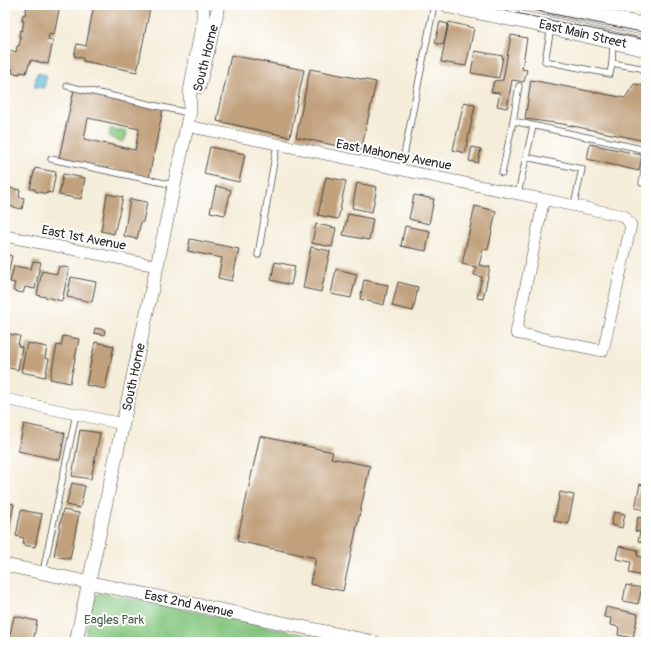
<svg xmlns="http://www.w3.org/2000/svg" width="651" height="647" viewBox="0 0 651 647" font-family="Pangolin,sans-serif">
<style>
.green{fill:#83c57e;stroke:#577854}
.water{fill:#5abad8;stroke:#427282}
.building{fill:#c1a07b;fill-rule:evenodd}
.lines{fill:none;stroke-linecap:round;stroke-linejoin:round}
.service-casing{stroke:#494845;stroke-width:7}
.minor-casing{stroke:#494845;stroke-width:12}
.tertiary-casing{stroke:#494845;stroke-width:14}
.primary-casing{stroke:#494845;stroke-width:18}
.service{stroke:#fff;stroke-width:5.5}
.minor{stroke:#fff;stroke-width:11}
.tertiary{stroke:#fff;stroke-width:13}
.primary{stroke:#fff;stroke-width:17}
.tram{stroke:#2b2b2b;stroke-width:1}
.labels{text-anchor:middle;stroke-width:4;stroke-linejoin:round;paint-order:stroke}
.street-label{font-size:13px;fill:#2b2b2b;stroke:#fff}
.park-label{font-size:13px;fill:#4a6148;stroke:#fff}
</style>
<rect width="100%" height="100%" fill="#fff"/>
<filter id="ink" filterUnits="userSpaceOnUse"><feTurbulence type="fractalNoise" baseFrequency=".025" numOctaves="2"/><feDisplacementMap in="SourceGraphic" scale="8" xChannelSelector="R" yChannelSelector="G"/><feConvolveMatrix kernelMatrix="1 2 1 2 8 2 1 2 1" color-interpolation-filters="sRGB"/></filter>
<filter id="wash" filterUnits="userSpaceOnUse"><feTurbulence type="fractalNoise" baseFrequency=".012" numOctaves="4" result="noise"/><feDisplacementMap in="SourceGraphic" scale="16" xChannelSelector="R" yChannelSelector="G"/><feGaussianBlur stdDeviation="0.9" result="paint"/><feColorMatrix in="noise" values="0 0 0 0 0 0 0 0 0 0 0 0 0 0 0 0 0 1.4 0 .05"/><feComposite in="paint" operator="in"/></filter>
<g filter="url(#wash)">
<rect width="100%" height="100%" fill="#f4edd9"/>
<g class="green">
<path d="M 110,129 L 125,130 L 127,133 L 125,140 L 122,142 L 109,137 Z"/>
<path d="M 98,593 L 103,593 L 342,642 L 84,642 L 94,598 Z"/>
</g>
<path class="water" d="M 37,73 L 47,75 L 44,88 L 34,87 Z"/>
<g id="blocks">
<g class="building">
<path d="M 27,5 L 60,5 L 54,35 L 49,34 L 48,40 L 53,41 L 48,64 L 31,60 L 30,64 L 29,64 L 26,73 L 20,72 L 20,74 L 12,73 L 13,69 L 8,68 L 7,71 L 5,70 L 5,50 L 16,52 L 17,46 L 19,46 L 21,37 L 19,37 L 20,30 L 22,31 L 24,21 L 22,21 L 23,14 L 25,15 Z"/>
<path d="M 94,5 L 144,5 L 144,7 L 150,8 L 137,72 L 83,61 L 83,58 L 74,56 L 77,44 L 86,46 Z"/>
<path d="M 632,5 L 646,5 L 646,11 L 631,8 Z"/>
<path d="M 440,22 L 448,24 L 443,45 L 435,43 Z"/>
<path d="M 449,22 L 474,28 L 466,66 L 441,62 Z"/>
<path d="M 511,35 L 527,38 L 522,69 L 527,70 L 524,82 L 512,80 L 507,108 L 497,106 L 500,93 L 491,92 L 494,81 L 503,80 Z"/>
<path d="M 475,51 L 503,56 L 499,78 L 471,73 Z"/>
<path d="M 231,55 L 304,70 L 290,137 L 217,121 Z"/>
<path d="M 310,69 L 376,82 L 361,151 L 296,137 Z"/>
<path d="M 531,80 L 625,98 L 634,84 L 646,86 L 646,141 L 563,124 L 525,119 Z"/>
<path d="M 74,90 L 163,109 L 149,177 L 59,158 ZM 88,118 L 139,129 L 135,150 L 84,139 Z"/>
<path d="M 464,102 L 475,105 L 465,153 L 453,150 Z"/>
<path d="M 590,144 L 642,155 L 639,171 L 587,159 Z"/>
<path d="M 210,147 L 245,154 L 239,182 L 204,174 Z"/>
<path d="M 472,147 L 481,149 L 478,163 L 469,161 Z"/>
<path d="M 35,168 L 56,172 L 52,193 L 47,192 L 47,194 L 35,191 L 35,189 L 30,189 Z"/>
<path d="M 63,174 L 85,178 L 81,199 L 59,195 Z"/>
<path d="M 326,177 L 346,181 L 338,219 L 318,215 Z"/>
<path d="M 357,183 L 377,187 L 372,212 L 352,208 Z"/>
<path d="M 216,186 L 231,190 L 225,215 L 210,212 Z"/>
<path d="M 5,187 L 20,190 L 19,197 L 24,198 L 22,209 L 5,205 Z"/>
<path d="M 107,194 L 123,197 L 114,234 L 101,231 Z"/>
<path d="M 414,195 L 434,199 L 429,224 L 409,219 Z"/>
<path d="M 130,199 L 147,202 L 143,222 L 141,222 L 137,239 L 124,236 Z"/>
<path d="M 475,206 L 496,211 L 488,250 L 483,249 L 479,265 L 490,267 L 483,299 L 477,298 L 482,277 L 474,275 L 476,267 L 462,264 Z"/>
<path d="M 348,214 L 373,219 L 369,240 L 343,235 Z"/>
<path d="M 316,224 L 336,228 L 332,247 L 312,243 Z"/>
<path d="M 405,226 L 430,231 L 426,251 L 401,246 Z"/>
<path d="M 190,239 L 239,249 L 232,281 L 218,278 L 222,258 L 188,251 Z"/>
<path d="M 311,247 L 330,251 L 321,292 L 303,288 Z"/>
<path d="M 5,254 L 12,256 L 7,280 L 5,279 Z"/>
<path d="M 33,261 L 41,262 L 35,289 L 25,287 L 23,293 L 13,291 L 15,283 L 10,282 L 14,266 L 31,269 Z"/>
<path d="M 275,262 L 295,266 L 291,285 L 271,280 Z"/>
<path d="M 59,266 L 69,268 L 62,301 L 37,295 L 42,271 L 57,274 Z"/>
<path d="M 336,269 L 357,274 L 351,298 L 331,294 Z"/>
<path d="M 71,277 L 96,282 L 92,302 L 67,297 Z"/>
<path d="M 364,280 L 388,285 L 384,305 L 360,299 Z"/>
<path d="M 398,282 L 418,287 L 413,311 L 392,306 Z"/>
<path d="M 95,328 L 105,330 L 104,335 L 94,333 Z"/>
<path d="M 5,333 L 20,336 L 18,346 L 22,347 L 18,370 L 5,367 Z"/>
<path d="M 63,336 L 79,339 L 70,383 L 50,379 L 57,345 L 61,346 Z"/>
<path d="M 95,342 L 114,346 L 105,389 L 86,385 Z"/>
<path d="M 27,343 L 47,347 L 45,358 L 49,359 L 45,377 L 21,372 Z"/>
<path d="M 24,424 L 65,433 L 60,460 L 18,451 Z"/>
<path d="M 80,430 L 100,433 L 91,479 L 72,476 Z"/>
<path d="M 260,436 L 333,452 L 331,458 L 370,466 L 343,591 L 310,584 L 316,558 L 237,541 Z"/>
<path d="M 72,483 L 85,486 L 80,508 L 66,505 Z"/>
<path d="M 640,484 L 646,486 L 646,510 L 635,508 Z"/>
<path d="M 560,492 L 574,495 L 568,524 L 554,521 Z"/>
<path d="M 5,502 L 14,504 L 6,542 L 5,542 Z"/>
<path d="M 21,510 L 42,514 L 35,547 L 23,545 L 24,538 L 16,536 Z"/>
<path d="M 63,510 L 79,513 L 70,559 L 54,556 Z"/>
<path d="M 614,512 L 625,514 L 622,528 L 611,525 Z"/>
<path d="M 638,517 L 646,519 L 646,543 L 638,541 L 640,532 L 635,531 Z"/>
<path d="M 619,546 L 638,550 L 637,556 L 646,558 L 644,576 L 629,573 L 631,562 L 616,559 Z"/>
<path d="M 626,585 L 642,588 L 638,604 L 623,601 Z"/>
<path d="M 606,607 L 638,614 L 633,638 L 618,635 L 619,627 L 610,625 L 611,618 L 604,617 Z"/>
<path d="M 14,616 L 37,621 L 33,642 L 22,642 L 9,639 Z"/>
</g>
</g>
</g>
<g filter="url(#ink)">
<use href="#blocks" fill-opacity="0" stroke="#494845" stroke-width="1"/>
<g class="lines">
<g class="service-casing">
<g id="service">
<path d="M 551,28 L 545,61 L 610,74 L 612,63 L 646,69"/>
<path d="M 612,63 L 613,43"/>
<path d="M 67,86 L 189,113"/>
<path d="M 513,121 L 519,86"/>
<path d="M 526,157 L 582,169 L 574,205"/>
<path d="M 51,159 L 174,185"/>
<path d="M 646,160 L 642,183 L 646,183"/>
<path d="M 401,170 L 434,5"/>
<path d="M 502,173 L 513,121 L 646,150"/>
<path d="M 518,194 L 533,126"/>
<path d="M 258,255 L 277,144"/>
<path d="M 43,572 L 76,414"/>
</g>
</g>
<g class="minor-casing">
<g id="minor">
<path d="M 187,126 C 333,155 479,185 624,216 L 631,225 L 603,351 L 516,333 L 544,199"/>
<path d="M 5,236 L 157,266"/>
<path d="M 5,399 L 123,424"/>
</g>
</g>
<g class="tertiary-casing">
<g id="tertiary">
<path d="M 199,87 L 219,5"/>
<path d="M 5,565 L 374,642"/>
<path d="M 76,642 L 187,126 L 190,111 L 190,92 L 203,20 L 203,5"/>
</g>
</g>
<g class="primary-casing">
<g id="primary">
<path d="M 450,5 L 547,25 L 646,48"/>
<path d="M 546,5 L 646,27"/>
</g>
</g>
<use href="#service" class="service"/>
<use href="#minor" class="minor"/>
<use href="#tertiary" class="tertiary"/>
<use href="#primary" class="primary"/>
<g class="tram">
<path d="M 477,5 L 646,40"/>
<path d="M 509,5 L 646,33"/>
</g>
</g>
</g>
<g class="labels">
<g class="street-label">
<text transform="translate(583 33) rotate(13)" y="5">East Main Street</text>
<text transform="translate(205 58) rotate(-76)" y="5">South Horne</text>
<text transform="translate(394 154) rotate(11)" y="5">East Mahoney Avenue</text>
<text transform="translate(84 237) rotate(11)" y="5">East 1st Avenue</text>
<text transform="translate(133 377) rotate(-78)" y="5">South Horne</text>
<text transform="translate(189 603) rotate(12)" y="5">East 2nd Avenue</text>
</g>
<g class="park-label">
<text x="114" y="624">Eagles Park</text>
</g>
</g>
<rect width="651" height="647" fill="none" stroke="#fff" stroke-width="20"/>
</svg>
